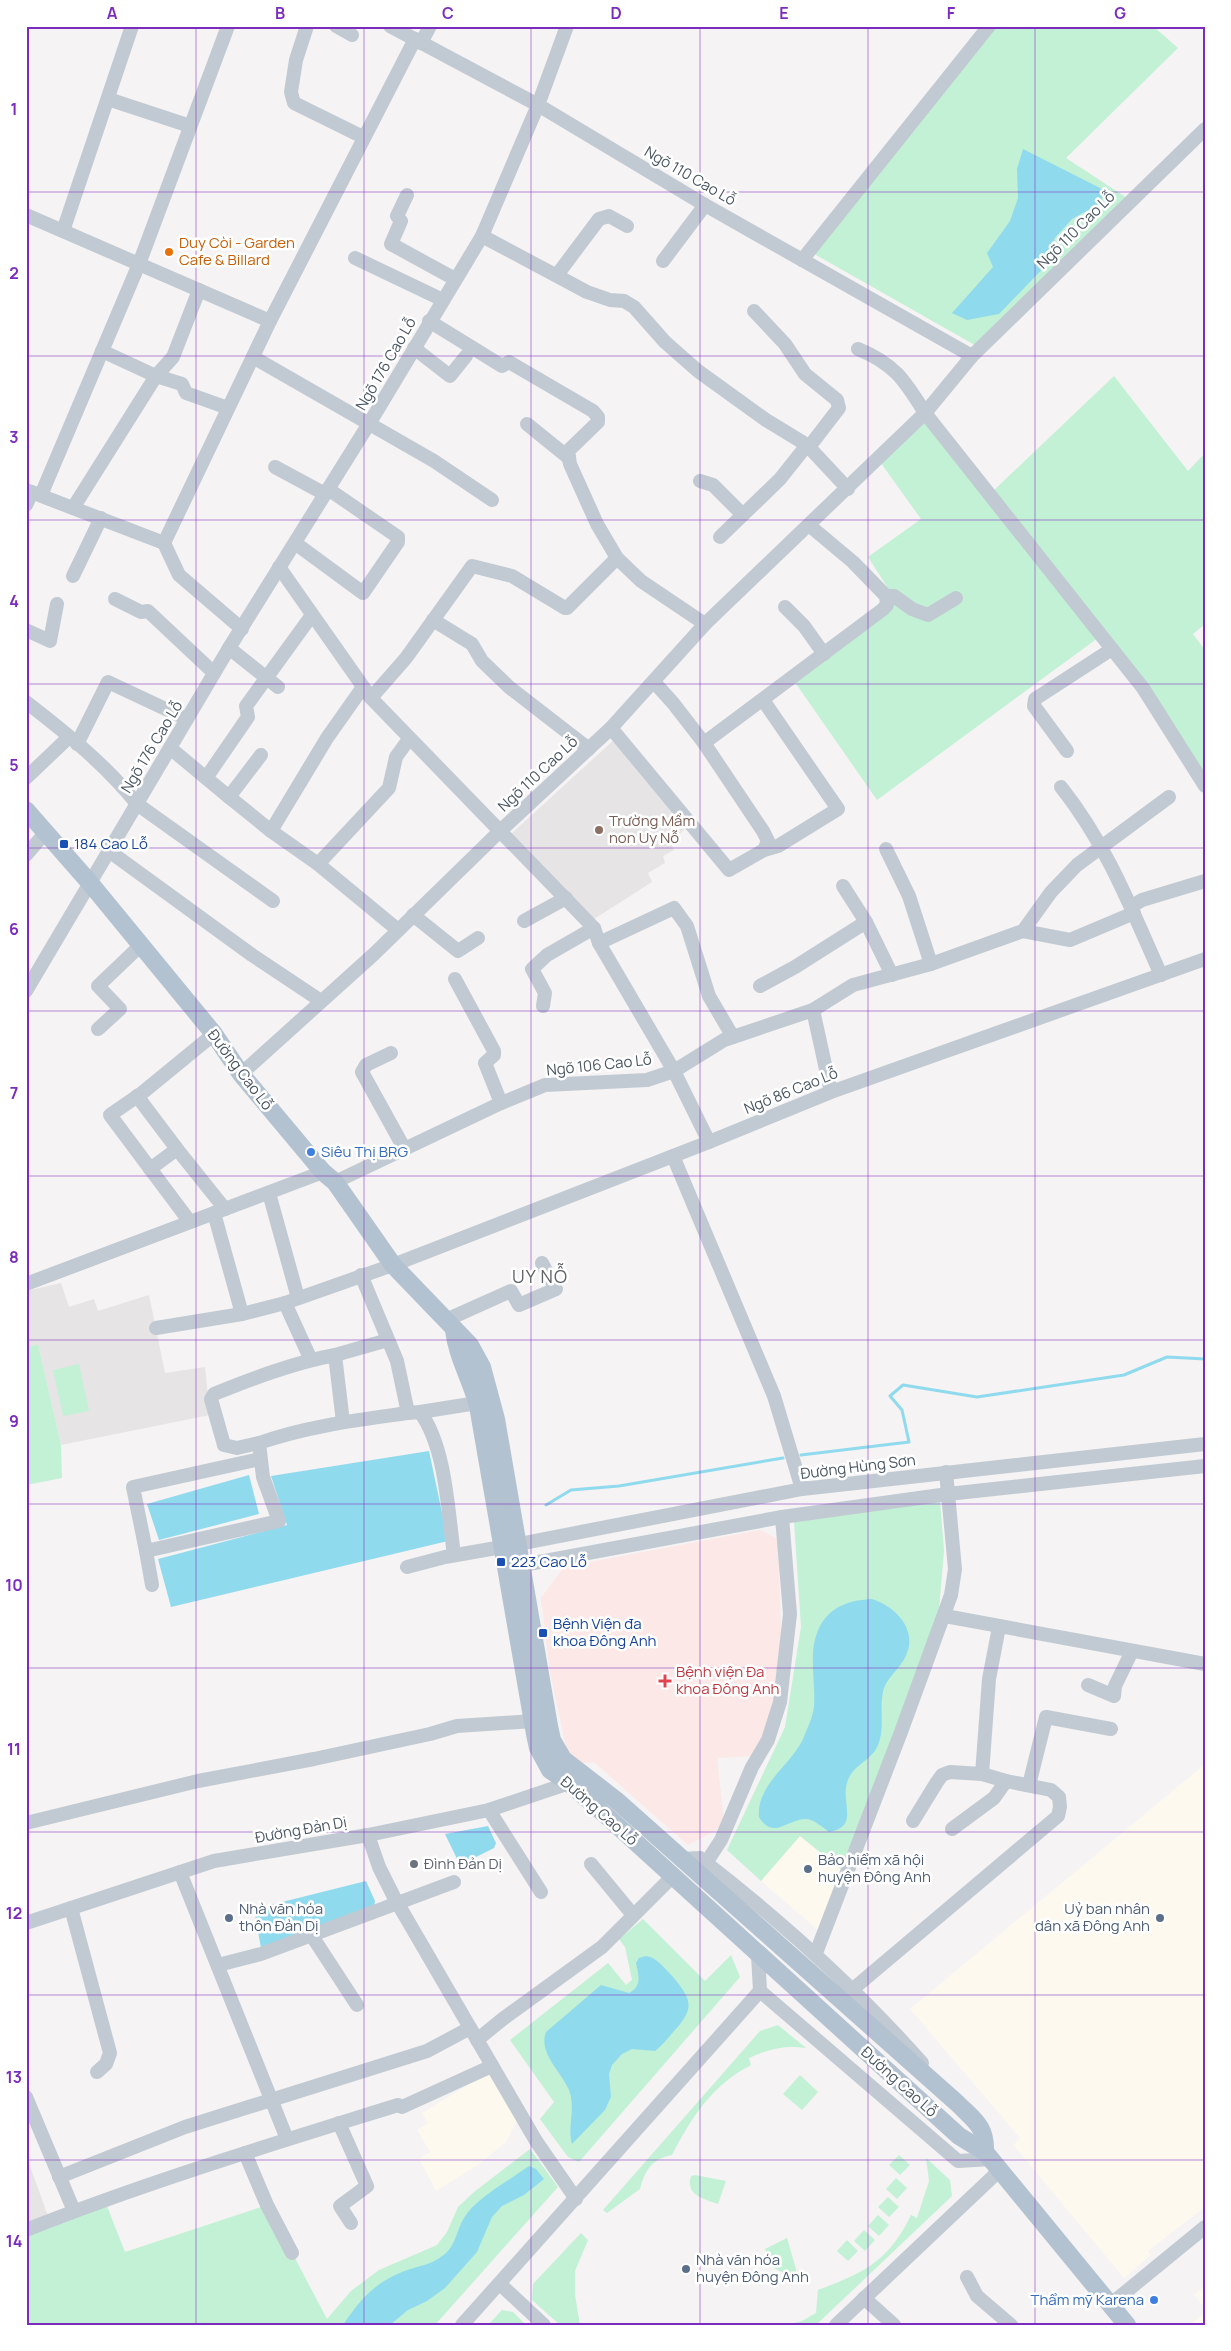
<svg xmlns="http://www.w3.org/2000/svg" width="1231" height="2351" viewBox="0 0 1231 2351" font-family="Manrope,sans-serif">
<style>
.commercial{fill:#fdf9ef}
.education{fill:#e6e4e5}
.medical{fill:#fce8e6}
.green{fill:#c3f1d5}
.water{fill:#90daee}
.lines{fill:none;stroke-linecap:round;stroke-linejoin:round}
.stream{stroke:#90daee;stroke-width:3}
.minor{stroke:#c1cad2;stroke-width:14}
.major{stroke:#b3c2d1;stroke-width:18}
.grid{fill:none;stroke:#7b2cbf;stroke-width:1;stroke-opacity:0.55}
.food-dot{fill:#e8710a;stroke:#fff;stroke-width:2}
.education-dot{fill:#8d6e63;stroke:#fff;stroke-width:2}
.transit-dot{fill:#1a4fb4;stroke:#fff;stroke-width:2}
.shop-dot{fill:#3f7fe0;stroke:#fff;stroke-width:2}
.health-dot{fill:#e0444e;stroke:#fff;stroke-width:2}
.worship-dot{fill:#6b7280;stroke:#fff;stroke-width:2}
.service-dot{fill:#5c6f8a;stroke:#fff;stroke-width:2}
.labels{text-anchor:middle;stroke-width:5;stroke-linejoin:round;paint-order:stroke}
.street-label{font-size:15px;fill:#4a5661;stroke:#fff}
.food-label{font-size:15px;fill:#c56008;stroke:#fff;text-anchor:start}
.education-label{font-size:15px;fill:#785e54;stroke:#fff;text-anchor:start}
.transit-label{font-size:15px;fill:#164399;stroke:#fff;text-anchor:start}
.shop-label{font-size:15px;fill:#366cbe;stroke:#fff;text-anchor:start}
.health-label{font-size:15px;fill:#be3a42;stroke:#fff;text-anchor:start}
.service-label{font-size:15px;fill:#4e5e75;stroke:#fff;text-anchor:start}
.worship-label{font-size:15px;fill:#5b616d;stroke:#fff;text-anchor:start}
.quarter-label{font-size:18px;letter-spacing:1px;fill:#5f6368;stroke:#fff}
.neatline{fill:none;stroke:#7b2cbf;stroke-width:2}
.grid-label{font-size:16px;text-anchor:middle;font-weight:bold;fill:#7b2cbf}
</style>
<rect width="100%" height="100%" fill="#f5f3f3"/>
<g class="commercial">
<path d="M 1205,1764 L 1205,2207 L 1148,2251 L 1151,2255 L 1124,2278 L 1013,2145 L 1020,2138 L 910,2009 Z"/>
<path d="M 800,1836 L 843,1871 L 819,1931 L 761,1881 Z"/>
<path d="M 488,2073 L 517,2121 L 506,2142 L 478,2165 L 436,2191 L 419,2159 L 430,2152 L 417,2130 L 428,2123 L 422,2113 Z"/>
<path d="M 1205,2286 L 1205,2308 L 1194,2295 Z"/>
<path d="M 1205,2312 L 1205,2325 L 1189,2325 L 1202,2315 Z"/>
</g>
<g class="education">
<path d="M 616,738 L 687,827 L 670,843 L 674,850 L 663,856 L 665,863 L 648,873 L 652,882 L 594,919 L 511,834 Z"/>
<path d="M 61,1283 L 69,1307 L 94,1299 L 98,1311 L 149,1295 L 165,1373 L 205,1367 L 210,1415 L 61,1445 L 38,1344 L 26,1348 L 26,1291 Z"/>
<path d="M 26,2155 L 48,2216 L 26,2225 Z"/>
</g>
<path class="medical" d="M 760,1530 L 778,1539 L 781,1638 L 772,1709 L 755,1756 L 717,1758 L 724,1822 L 722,1827 L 688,1845 L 594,1762 L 582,1763 L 567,1751 L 550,1672 L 541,1598 L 564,1567 Z"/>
<g class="green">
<path d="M 990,26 L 1153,26 L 1178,48 L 1066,158 L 1130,200 L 980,348 L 809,251 Z"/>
<path d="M 1114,376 L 1188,471 L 1205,453 L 1205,624 L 1193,634 L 1205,650 L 1205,784 L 1102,635 L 877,800 L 792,678 L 893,596 L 868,557 L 921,519 L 878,459 L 928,417 L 990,494 Z"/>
<path d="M 38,1344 L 61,1445 L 62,1478 L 26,1485 L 26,1348 Z"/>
<path d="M 79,1364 L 89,1411 L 63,1416 L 53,1370 Z"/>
<path d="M 940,1501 L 944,1551 L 939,1609 L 843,1871 L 800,1836 L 761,1881 L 727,1850 L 785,1727 L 801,1627 L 794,1521 Z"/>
<path d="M 643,1919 L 705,1981 L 731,1955 L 740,1977 L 579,2162 L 568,2157 L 540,2119 L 554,2102 L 510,2040 L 608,1963 L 626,1985 L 632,1980 L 625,1947 L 619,1939 Z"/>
<path d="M 778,2025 L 806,2048 C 784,2045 769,2049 749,2058 L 751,2065 C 712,2085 692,2117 672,2155 C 652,2159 645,2170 640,2189 L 607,2213 L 603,2210 L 760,2031 Z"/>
<path d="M 800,2075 L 818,2092 L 802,2110 L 783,2094 Z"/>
<path d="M 530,2149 L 558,2187 L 435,2325 L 26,2325 L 26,2231 L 105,2201 L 125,2252 L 267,2205 L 327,2319 L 351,2291 L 379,2270 L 437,2245 L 447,2232 L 458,2207 L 474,2192 Z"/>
<path d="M 899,2155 L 910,2165 L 900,2175 L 889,2165 Z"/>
<path d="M 926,2158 L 950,2180 L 952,2196 L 816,2325 L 785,2325 L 802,2321 L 816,2313 L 818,2290 C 864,2273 889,2261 911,2215 L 917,2218 L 929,2181 Z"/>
<path d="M 695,2175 L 726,2181 L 718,2204 C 704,2199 685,2195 691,2176 Z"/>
<path d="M 896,2178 L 907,2188 L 897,2199 L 886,2189 Z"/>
<path d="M 888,2197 L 899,2207 L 889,2217 L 878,2207 Z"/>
<path d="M 878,2215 L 889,2225 L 879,2236 L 868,2226 Z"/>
<path d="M 864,2230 L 875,2240 L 865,2251 L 854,2241 Z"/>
<path d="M 581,2233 L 588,2240 L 575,2271 L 575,2295 L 580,2325 L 560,2325 L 532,2300 L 533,2284 Z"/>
<path d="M 787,2238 L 796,2269 L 796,2273 L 790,2276 L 774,2268 L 765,2249 Z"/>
<path d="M 847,2240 L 858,2251 L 848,2261 L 837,2251 Z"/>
<path d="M 502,2310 L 513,2312 L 526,2325 L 488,2325 Z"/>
</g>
<g class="water">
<path d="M 1023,149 L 1104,190 L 1101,203 L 1072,219 L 1054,239 L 1056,255 L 999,314 L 967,320 L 952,313 L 993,267 L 987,253 L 1010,221 L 1018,198 L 1017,169 Z"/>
<path d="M 429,1451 L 448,1541 L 171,1607 L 158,1559 L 287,1525 L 271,1476 Z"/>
<path d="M 249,1475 L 259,1514 L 159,1540 L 147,1504 Z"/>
<path d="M 872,1599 C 894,1606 917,1628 907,1653 C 902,1668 886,1677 883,1692 C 879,1711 886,1731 876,1749 C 869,1761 853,1766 848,1780 C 839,1802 861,1826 829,1832 C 822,1827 814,1819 805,1819 C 786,1820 773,1840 759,1817 C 756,1785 791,1765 803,1739 C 807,1729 813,1717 814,1706 C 816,1680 807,1651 820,1626 C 831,1606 850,1600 872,1599 Z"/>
<path d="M 488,1826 L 496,1843 L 494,1848 L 460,1865 L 445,1834 Z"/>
<path d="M 366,1881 L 375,1901 L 374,1907 L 261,1948 L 254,1909 Z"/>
<path d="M 646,1956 C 658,1958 664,1968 673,1977 C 692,2000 695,2008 674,2031 C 668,2038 663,2045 655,2051 L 632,2049 L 622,2054 L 612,2065 L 609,2074 L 611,2097 L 605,2110 L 572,2144 C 567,2127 576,2108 569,2090 C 561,2071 538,2053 546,2032 L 601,1985 L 629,1993 C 642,1986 639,1976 636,1963 L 639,1958 Z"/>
<path d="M 529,2166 L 536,2169 L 544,2179 L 524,2195 L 502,2206 L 492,2217 L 477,2252 L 445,2288 L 427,2301 L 408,2310 L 390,2325 L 343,2325 C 360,2300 373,2284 402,2272 C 419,2265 432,2266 447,2252 C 456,2243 457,2229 464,2218 C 476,2198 510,2180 529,2166 Z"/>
</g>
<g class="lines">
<g class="stream">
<path d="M 801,1455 L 909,1442 L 902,1410 L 890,1396 L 903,1385 L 977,1397 L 1124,1375 L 1167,1357 L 1205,1359"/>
<path d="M 546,1505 L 571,1490 L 619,1486 L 783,1458"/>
</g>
<g class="minor">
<path d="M 307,26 L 296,60 L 291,92 L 294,103 L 363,137"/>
<path d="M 336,26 L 352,35"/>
<path d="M 421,43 L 430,26"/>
<path d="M 108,99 L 190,126"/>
<path d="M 407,195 L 397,216 L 401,221 L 391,244 L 455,279"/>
<path d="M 26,215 L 270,321"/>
<path d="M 63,231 L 132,26"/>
<path d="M 482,236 L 587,292 L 610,300 L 624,301 L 634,307 L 665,342 L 698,371 L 766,420 L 807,445 L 848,489"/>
<path d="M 355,258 L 443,300"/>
<path d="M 802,260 L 989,26"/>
<path d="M 663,261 L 705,205"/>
<path d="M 557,275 L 599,219 L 609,216 L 627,226"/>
<path d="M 754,311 L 785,344 L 805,374 L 837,400 L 839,408 L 809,447"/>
<path d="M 429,321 L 502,366 L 509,362 L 593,411 L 598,417 L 598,422 L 568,451 L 570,464 L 597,524 L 617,558 L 641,581 L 705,624"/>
<path d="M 414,348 L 450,376 L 466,356"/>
<path d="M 858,349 C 895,364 905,381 925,413 L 1112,649 L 1143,688 L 1205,786"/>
<path d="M 102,351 L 156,376 L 173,357 L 199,290"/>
<path d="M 972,356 L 1205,129"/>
<path d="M 253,357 L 434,461 L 492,500"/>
<path d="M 527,424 L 569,458"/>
<path d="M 275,467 L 325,494"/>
<path d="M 700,481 L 713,485 L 742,514"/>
<path d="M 26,490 L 164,543 L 179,575 L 242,629"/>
<path d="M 41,495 L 139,264 L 228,26"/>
<path d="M 26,505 L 32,492"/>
<path d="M 73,508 L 156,376 L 182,384 L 186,393 L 228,408"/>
<path d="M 720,537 L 780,479 L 807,445"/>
<path d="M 164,543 L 270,321 L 415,39"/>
<path d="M 295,543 L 363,593 L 398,542 L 398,537 L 328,489"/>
<path d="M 279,567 L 371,698 L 594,928 L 599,943 L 674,1071 L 709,1142"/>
<path d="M 73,576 L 101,518"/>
<path d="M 886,596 L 894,596 L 912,609 L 928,615 L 956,598"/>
<path d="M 115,599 L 141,612 L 148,611 L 214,673"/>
<path d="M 785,607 L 804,626 L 824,654"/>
<path d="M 433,620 L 472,644 L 482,661 L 509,687 L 589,749"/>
<path d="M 26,630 L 50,641 L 57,604"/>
<path d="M 229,648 L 278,687"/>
<path d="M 654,682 L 673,703 L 704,743 L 882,610 L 887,605 L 886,596 L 853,562 L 810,526"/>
<path d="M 371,698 L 406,658 L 472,566 L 512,576 L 565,608 L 567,608 L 617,558"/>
<path d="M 26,702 C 65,732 106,765 137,804 L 273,901"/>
<path d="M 611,728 L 729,870 L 764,850 L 778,846 L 838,809 L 763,700"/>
<path d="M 704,743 L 763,831 L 768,841 L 764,850"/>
<path d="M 77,744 L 108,682 L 187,719"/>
<path d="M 170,748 L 229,797 L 261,755"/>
<path d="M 1067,751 L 1034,706 L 1035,699 L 1112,649"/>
<path d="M 26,778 L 69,737"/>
<path d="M 206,778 L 248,717 L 246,706 L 312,615"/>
<path d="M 1061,787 C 1107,845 1131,908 1161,975"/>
<path d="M 229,797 L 271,831 L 318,864 L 398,930"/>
<path d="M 271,831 L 327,738 L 363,687"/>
<path d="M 886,849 L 909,896 L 931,964"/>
<path d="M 109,851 L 252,955 L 321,1001"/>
<path d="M 26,855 L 46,832"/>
<path d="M 318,864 L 389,788 L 396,757 L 409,739"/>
<path d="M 843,886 L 866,922 L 892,975"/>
<path d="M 1132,906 L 1142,900 L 1205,881"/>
<path d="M 413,915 L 458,951 L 478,938"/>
<path d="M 524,921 L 566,898"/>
<path d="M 1023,931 L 1051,892 L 1077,865 L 1169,797"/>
<path d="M 599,943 L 674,908 L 687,926 L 709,996 L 733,1037"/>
<path d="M 455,979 L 494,1051 L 494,1055 L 485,1063 L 501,1103"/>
<path d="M 760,986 L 795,967 L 866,922"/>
<path d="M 26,991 L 229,648 L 375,414 L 482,236 L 538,105 L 567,26"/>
<path d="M 543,1006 L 545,993 L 532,969 L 547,955 L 594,928"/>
<path d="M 813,1010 L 831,1092"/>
<path d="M 98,1029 L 120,1009 L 98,986 L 141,945"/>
<path d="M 391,1053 L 366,1065 L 362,1072 L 404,1148"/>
<path d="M 241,1074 L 374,954 L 499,832 L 611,728 L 705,624 L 925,413 L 972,356 L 705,205 L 538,105 L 390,26"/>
<path d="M 137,1096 L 177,1149 L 150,1169"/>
<path d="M 177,1149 L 225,1209"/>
<path d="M 673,1156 L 774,1396 L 802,1489"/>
<path d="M 335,1182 L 499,1104 L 545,1085 L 647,1080 L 674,1071 L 724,1040 L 813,1010 L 853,985 L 931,964 L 1023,931 L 1070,940 L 1134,913"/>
<path d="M 269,1193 L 298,1298"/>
<path d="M 214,1213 L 242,1314"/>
<path d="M 190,1222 L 110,1115 L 142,1093 L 214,1034"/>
<path d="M 361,1275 L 397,1361 L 408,1413"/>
<path d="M 26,1284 L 323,1172"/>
<path d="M 285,1303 L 311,1360"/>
<path d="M 446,1320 L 511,1291 L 519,1305 L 556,1289 L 542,1263"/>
<path d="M 156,1328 L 242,1314 L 285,1303 L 393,1265 L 709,1142 L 831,1092 L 1205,959"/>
<path d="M 335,1355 L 388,1340"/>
<path d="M 420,1412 L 477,1403"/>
<path d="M 259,1443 L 237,1448 L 224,1445 L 211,1399 L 214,1394 C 254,1378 293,1363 335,1355 L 343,1422"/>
<path d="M 519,1544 L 802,1489 L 1205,1444"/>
<path d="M 146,1551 L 133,1487 L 260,1459"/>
<path d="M 523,1565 L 782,1517 L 948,1494 L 1205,1466"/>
<path d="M 407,1567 L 445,1557 L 502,1547"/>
<path d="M 152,1585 L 146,1551 L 279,1521 L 263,1477 L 259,1443 C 307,1426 358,1420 408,1413 L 420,1412 C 446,1447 448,1512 454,1555"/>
<path d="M 945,1616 L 1205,1664"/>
<path d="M 1088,1685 L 1114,1696 L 1115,1686 L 1132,1651"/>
<path d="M 982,1774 L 989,1679 L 999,1627"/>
<path d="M 1029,1785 L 1046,1717 L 1111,1729"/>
<path d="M 489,1810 L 541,1892"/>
<path d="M 26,1823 L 198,1781 L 314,1759 L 430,1734 L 457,1726 L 533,1721"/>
<path d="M 952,1829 L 994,1798 L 1006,1781"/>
<path d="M 368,1835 L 379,1867 L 394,1897 L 536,2141 L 576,2199"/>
<path d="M 680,1859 L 700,1858 C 780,1920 855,1987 922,2063"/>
<path d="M 706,1863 L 721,1840 L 752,1767 L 768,1740 L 780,1702 L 790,1614 L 782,1517"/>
<path d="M 591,1864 L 633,1915"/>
<path d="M 180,1872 L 287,2139"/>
<path d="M 71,1908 L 110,2053 L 106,2064 L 97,2072"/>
<path d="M 26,1923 L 214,1861 L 368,1835 L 489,1810 L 569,1783 L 575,1779"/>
<path d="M 312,1936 L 357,2005"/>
<path d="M 816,1953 L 901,1732 L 951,1595 L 955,1569 L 946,1472"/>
<path d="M 758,1955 L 760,1991 L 958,2161 L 992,2159"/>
<path d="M 218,1965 L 261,1954 L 454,1882"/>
<path d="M 853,1989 L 1058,1816 L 1060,1807 L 1059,1797 L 1051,1790 L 1006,1781 L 982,1774 L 950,1772 L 942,1775 L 937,1782 L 913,1821"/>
<path d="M 477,2040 L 504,2018 L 602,1947 L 673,1876"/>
<path d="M 26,2097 L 74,2211"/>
<path d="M 339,2123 L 367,2186 L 340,2206 L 351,2223"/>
<path d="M 245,2153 L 267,2205 L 292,2253"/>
<path d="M 59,2177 L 185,2127 L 427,2051 L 470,2028"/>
<path d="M 26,2230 C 147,2182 273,2144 398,2105 L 402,2107 L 492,2066"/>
<path d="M 967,2277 L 977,2296 L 1011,2325"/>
<path d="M 500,2284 L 544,2325"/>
<path d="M 864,2298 L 894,2325"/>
<path d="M 1111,2304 L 1205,2227"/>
<path d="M 462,2325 L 760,1991"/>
<path d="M 836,2325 L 1001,2169"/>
</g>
<g class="major">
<path d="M 26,810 L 90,883 L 214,1034 L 241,1074 L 323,1172 L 335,1182 L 393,1265 L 470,1345 L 482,1367 L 496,1419 L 549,1726 L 552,1740 L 563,1759 L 616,1800 L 957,2103 C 974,2120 986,2126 985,2152"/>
<path d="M 454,1330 C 457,1357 471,1379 478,1406 L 535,1734 L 538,1748 L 550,1770 L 569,1783 L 609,1818 L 959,2136 L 985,2152 L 1127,2325"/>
</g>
</g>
<path class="grid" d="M 196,26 L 196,2325M 364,26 L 364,2325M 531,26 L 531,2325M 700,26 L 700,2325M 868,26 L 868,2325M 1035,26 L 1035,2325M 26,192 L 1205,192M 26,356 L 1205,356M 26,520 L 1205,520M 26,684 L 1205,684M 26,848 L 1205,848M 26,1011 L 1205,1011M 26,1176 L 1205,1176M 26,1340 L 1205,1340M 26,1504 L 1205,1504M 26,1668 L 1205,1668M 26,1832 L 1205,1832M 26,1995 L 1205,1995M 26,2160 L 1205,2160"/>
<circle class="food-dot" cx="169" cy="252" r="5"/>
<circle class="education-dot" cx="599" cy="830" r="5"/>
<g class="transit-dot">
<rect x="59" y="839" width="10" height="10" rx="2.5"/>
<rect x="496" y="1557" width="10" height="10" rx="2.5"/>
<rect x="538" y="1628" width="10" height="10" rx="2.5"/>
</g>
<g class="shop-dot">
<circle cx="311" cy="1152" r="5"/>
<circle cx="1154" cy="2300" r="5"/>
</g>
<path class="health-dot" d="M662.5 1673.5h5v5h5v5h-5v5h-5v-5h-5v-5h5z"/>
<circle class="worship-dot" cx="414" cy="1864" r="5"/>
<g class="service-dot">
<circle cx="808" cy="1869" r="5"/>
<circle cx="229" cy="1918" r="5"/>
<circle cx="1160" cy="1918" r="5"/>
<circle cx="686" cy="2269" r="5"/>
</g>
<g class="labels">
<g class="street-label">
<text transform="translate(690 176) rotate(30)" y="5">Ngõ 110 Cao Lỗ</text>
<text transform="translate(1076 230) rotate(-45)" y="5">Ngõ 110 Cao Lỗ</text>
<text transform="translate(386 364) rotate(-60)" y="5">Ngõ 176 Cao Lỗ</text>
<text transform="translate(152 747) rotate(-59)" y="5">Ngõ 176 Cao Lỗ</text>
<text transform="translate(538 774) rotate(-43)" y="5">Ngõ 110 Cao Lỗ</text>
<text transform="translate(599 1065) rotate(-6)" y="5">Ngõ 106 Cao Lỗ</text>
<text transform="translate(240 1070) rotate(53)" y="5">Đường Cao Lỗ</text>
<text transform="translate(791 1091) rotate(-22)" y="5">Ngõ 86 Cao Lỗ</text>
<text transform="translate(858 1467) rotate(-7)" y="5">Đường Hùng Sơn</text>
<text transform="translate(599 1811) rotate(41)" y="5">Đường Cao Lỗ</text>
<text transform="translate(301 1830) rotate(-10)" y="5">Đường Đản Dị</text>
<text transform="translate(899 2082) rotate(42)" y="5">Đường Cao Lỗ</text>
</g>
<g class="food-label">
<text x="179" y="248">Duy Còi - Garden<tspan x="179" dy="17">Cafe &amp; Billard</tspan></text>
</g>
<g class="education-label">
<text x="609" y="826">Trường Mầm<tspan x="609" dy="17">non Uy Nỗ</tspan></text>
</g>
<g class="transit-label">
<text x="74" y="849">184 Cao Lỗ</text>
<text x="511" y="1567">223 Cao Lỗ</text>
<text x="553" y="1629">Bệnh Viện đa<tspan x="553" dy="17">khoa Đông Anh</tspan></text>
</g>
<g class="shop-label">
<text x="321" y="1157">Siêu Thị BRG</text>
<text x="1144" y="2305" text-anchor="end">Thẩm mỹ Karena</text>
</g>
<g class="health-label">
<text x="676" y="1677">Bệnh viện Đa<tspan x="676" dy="17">khoa Đông Anh</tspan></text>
</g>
<g class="service-label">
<text x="818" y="1865">Bảo hiểm xã hội<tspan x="818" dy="17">huyện Đông Anh</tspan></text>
<text x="239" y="1914">Nhà văn hóa<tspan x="239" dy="17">thôn Đản Dị</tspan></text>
<text x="1150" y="1914" text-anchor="end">Uỷ ban nhân<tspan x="1150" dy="17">dân xã Đông Anh</tspan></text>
<text x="696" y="2265">Nhà văn hóa<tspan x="696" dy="17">huyện Đông Anh</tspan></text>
</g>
<g class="worship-label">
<text x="424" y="1869">Đình Đản Dị</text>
</g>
<g class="quarter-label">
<text x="540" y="1283">UY NỖ</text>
</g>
</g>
<rect width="1231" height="2351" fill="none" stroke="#ffffff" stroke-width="55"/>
<rect x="28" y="28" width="1176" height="2296" class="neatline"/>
<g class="grid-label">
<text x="112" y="19">A</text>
<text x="280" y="19">B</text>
<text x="448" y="19">C</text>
<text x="616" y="19">D</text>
<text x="784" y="19">E</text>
<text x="951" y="19">F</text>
<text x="1120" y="19">G</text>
<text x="14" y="115">1</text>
<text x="14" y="279">2</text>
<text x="14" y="443">3</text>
<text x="14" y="607">4</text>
<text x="14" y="771">5</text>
<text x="14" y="935">6</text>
<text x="14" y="1099">7</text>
<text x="14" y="1263">8</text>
<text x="14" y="1427">9</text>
<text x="14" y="1591">10</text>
<text x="14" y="1755">11</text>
<text x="14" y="1919">12</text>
<text x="14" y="2083">13</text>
<text x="14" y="2247">14</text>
</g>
</svg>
